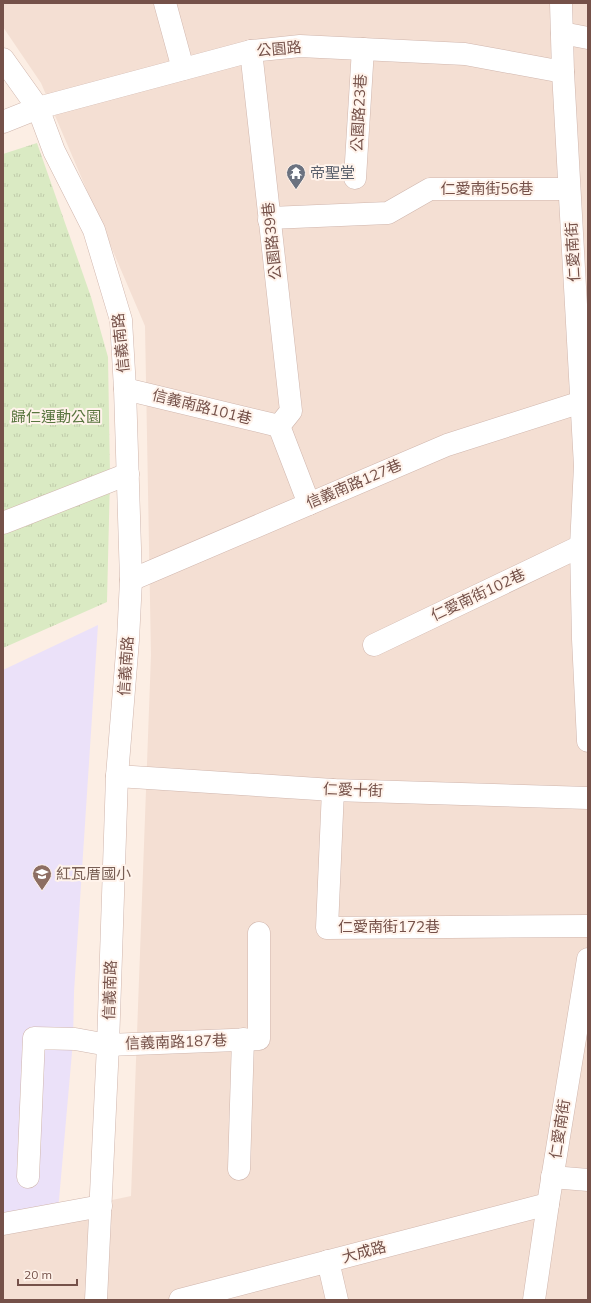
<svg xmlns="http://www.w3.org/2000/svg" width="591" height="1303" viewBox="0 0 591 1303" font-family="Mulish,'Noto Sans TC',sans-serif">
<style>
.residential{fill:#f4dfd3}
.education{fill:#ebe1f9}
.grass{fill:url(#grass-tufts)}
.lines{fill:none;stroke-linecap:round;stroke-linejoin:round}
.minor-casing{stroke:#d0b6ad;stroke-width:23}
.minor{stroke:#fff;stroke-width:22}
.labels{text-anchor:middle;stroke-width:4;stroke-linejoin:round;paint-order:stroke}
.street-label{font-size:15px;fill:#755149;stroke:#fff3eb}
.worship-label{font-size:15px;fill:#5b616d;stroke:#fff3eb;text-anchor:start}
.park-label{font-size:15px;fill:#59753f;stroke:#fff3eb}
.education-label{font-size:15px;fill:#785e54;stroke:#fff3eb;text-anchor:start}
</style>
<defs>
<pattern id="grass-tufts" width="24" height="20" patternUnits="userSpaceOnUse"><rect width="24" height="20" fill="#daeac3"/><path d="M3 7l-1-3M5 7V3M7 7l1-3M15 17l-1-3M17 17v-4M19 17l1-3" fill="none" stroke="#bfcaa9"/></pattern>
</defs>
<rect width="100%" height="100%" fill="#fceee4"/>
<path class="residential" d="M 3,3 L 588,3 L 588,1300 L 3,1300 L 3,1223 L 131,1196 L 151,655 L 145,326 L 41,83 L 3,27 Z"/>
<path class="education" d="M 98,625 L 74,992 L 73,1041 L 58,1211 L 3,1223 L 3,670 Z"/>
<path class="grass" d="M 37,143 L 91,297 L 108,357 L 110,477 L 107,602 L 3,648 L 3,154 Z"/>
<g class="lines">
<g class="minor-casing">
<g id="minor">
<path d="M 165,3 L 183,69"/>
<path d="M 561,3 L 563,72 L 585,466 L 581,546 L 583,639 L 588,741"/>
<path d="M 562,33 L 588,38"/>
<path d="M 251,51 L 291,411 L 279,426"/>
<path d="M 3,59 L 38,108 L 54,151 L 94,230 L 121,320 L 125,389 L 131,580 L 128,640 L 117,776 L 108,1045 L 96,1300"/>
<path d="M 3,122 L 38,108 L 251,51 L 300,46 L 465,54 L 563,72"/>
<path d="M 355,178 L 363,49"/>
<path d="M 269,220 L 270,218 L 388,213 L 430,189 L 569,189"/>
<path d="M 125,389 L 279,426"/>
<path d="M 279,426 L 309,504"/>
<path d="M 3,523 L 128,474"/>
<path d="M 131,580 L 447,445 L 588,400"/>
<path d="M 374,645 L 581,546 L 588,545"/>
<path d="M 117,776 L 333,790 L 588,798"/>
<path d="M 333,790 L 327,928 L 588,926"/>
<path d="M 239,1169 L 243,1039"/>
<path d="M 28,1177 L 34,1038 L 75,1039 L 108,1045 L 259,1039 L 259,933"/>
<path d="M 552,1177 L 588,1180"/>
<path d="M 3,1224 L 101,1206"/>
<path d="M 328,1261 L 337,1300"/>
<path d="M 180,1300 L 548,1204"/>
<path d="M 534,1300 L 548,1204 L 588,959"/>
</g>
</g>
<use href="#minor" class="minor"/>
</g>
<defs>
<g id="temple-pin" transform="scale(1)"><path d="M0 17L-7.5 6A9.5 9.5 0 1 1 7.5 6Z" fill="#6b7280" stroke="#fff3eb"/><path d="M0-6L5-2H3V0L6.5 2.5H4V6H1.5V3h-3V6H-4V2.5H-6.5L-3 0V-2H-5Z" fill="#fff"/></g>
<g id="school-pin" transform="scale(1)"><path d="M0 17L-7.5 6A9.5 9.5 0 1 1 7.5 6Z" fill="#8d6e63" stroke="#fff3eb"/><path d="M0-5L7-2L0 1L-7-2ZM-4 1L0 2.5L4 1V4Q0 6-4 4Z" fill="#fff"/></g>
</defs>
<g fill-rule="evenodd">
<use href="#temple-pin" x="296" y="173"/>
<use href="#school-pin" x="42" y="874"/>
</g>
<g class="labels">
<g class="street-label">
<text transform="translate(279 49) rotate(-5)" y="5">公園路</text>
<text transform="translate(359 113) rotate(-87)" y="5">公園路23巷</text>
<text x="487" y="194">仁愛南街56巷</text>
<text transform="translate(272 241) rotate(-96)" y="5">公園路39巷</text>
<text transform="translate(573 252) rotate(-93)" y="5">仁愛南街</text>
<text transform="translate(121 343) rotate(-96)" y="5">信義南路</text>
<text transform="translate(202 407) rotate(14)" y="5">信義南路101巷</text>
<text transform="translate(354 484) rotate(-23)" y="5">信義南路127巷</text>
<text transform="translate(478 595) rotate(-25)" y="5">仁愛南街102巷</text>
<text transform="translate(126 666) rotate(-86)" y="5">信義南路</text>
<text transform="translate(353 790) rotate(2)" y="5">仁愛十街</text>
<text x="389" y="932">仁愛南街172巷</text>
<text transform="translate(110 990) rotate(-88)" y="5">信義南路</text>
<text transform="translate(176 1042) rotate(-2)" y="5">信義南路187巷</text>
<text transform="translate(560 1129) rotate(-81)" y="5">仁愛南街</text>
<text transform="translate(364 1252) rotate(-15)" y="5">大成路</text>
</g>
<g class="worship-label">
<text x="310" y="178">帝聖堂</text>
</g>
<g class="park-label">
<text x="56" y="422">歸仁運動公園</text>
</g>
<g class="education-label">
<text x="56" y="879">紅瓦厝國小</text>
</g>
</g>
<rect width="591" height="1303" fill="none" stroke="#755149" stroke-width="8"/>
<path d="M18 1279v6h59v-6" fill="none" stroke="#755149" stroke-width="2"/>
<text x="24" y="1279" font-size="12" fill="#755149" stroke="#fff3eb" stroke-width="3" paint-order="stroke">20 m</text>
</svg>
